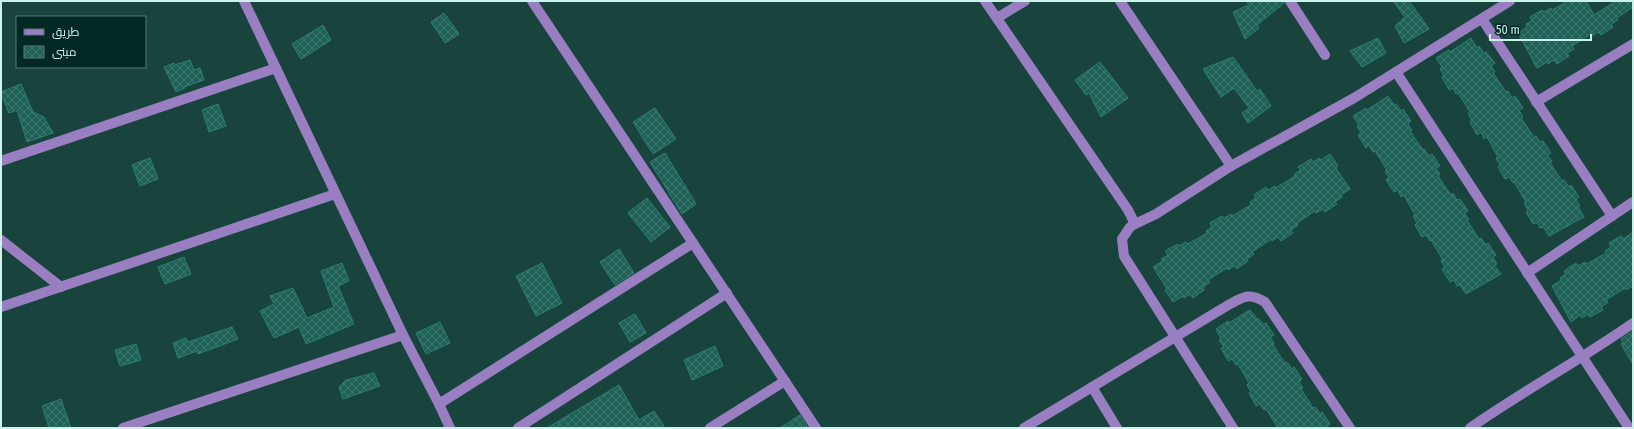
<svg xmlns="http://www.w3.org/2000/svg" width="1634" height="429" viewBox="0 0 1634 429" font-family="'Fira Sans Condensed',Cairo,sans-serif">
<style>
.building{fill:url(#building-cross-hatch);stroke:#2a8074}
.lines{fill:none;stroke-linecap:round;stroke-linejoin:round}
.minor{stroke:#997fc2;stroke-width:10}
</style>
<defs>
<pattern id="building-cross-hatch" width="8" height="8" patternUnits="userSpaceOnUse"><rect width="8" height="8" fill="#1f6057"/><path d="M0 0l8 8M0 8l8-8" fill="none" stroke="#3e776f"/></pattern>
</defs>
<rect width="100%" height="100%" fill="#18443d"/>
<g class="building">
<path d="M 1246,1 L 1284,1 L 1284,3 L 1257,25 L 1259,28 L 1245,39 L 1233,12 L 1249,5 Z"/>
<path d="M 1393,1 L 1409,1 L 1429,29 L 1404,43 L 1395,26 L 1405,17 Z"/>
<path d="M 1568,1 L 1586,1 L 1594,15 L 1616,1 L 1633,1 L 1633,7 L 1617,18 L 1618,20 L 1611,25 L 1613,27 L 1601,35 L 1598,32 L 1592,36 L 1591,34 L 1572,46 L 1574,49 L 1567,53 L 1569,56 L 1557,64 L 1554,60 L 1548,64 L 1547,62 L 1537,68 L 1518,33 L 1527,27 L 1526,24 L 1532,21 L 1530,17 L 1542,10 L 1544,12 L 1551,8 L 1552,10 Z"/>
<path d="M 444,13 L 459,34 L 445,43 L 431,22 Z"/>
<path d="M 323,25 L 331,40 L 301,59 L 292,44 Z"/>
<path d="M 1378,38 L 1386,53 L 1362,67 L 1350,51 Z"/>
<path d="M 1471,38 L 1477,48 L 1479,46 L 1484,53 L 1486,52 L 1495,63 L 1491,66 L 1495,72 L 1493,73 L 1506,92 L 1508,91 L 1512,98 L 1515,96 L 1523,108 L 1519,110 L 1523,117 L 1521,118 L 1534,137 L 1536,136 L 1540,142 L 1543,141 L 1551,153 L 1547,155 L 1552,161 L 1550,163 L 1562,181 L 1564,180 L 1569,187 L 1571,185 L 1579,197 L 1576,200 L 1580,206 L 1578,207 L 1584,217 L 1549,236 L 1543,227 L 1540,228 L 1537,222 L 1533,224 L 1526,212 L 1528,210 L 1524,203 L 1526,202 L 1514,182 L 1513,183 L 1509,177 L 1505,179 L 1498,167 L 1500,165 L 1496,158 L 1498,157 L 1487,137 L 1484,139 L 1481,132 L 1477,135 L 1470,122 L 1472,121 L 1468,113 L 1470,112 L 1458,93 L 1456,94 L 1453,88 L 1449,90 L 1442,77 L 1444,76 L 1440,69 L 1442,67 L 1436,58 L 1449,50 L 1450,52 Z"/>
<path d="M 1233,57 L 1257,91 L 1260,89 L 1271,106 L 1248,123 L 1242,113 L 1249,108 L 1234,88 L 1221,97 L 1203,69 Z"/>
<path d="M 190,60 L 194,70 L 200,68 L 204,80 L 184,87 L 185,88 L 176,92 L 164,67 L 174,63 L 175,65 Z"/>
<path d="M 1100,62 L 1128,98 L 1101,117 L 1089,93 L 1086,95 L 1075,80 Z"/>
<path d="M 21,84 L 33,112 L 44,117 L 53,133 L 27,142 L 17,110 L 9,113 L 1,94 L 1,92 Z"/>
<path d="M 1388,96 L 1394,105 L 1396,104 L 1401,111 L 1403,109 L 1411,121 L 1408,124 L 1412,130 L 1410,131 L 1423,150 L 1424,149 L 1429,156 L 1432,154 L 1440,166 L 1436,168 L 1440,174 L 1438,176 L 1451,195 L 1453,193 L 1457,200 L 1460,199 L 1468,211 L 1464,213 L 1469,219 L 1467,220 L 1479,239 L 1481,238 L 1486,245 L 1488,243 L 1496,255 L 1493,257 L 1497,264 L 1494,265 L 1501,274 L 1466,294 L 1460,285 L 1457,286 L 1454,280 L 1450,282 L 1442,269 L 1445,268 L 1441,261 L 1443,260 L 1431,240 L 1430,241 L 1426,235 L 1422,237 L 1415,225 L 1417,223 L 1413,216 L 1415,215 L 1404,195 L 1401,197 L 1398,190 L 1394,192 L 1386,180 L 1389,178 L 1385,171 L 1387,170 L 1375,151 L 1373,152 L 1369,145 L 1366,148 L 1358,135 L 1361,133 L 1357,126 L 1359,125 L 1353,116 L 1366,108 L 1367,110 Z"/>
<path d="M 218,104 L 226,126 L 209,132 L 202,110 Z"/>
<path d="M 655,108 L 676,139 L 653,154 L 633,122 Z"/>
<path d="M 665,153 L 696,204 L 682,214 L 650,162 Z"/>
<path d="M 1330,154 L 1338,166 L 1336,168 L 1350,189 L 1341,195 L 1342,197 L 1335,202 L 1337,204 L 1325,212 L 1323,209 L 1316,213 L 1315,211 L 1297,223 L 1298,225 L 1291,230 L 1293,233 L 1281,241 L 1278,237 L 1272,241 L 1271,239 L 1252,252 L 1254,254 L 1247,259 L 1248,261 L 1237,269 L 1234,266 L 1228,270 L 1227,268 L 1208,280 L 1210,282 L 1203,287 L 1204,290 L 1193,298 L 1190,294 L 1184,298 L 1183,296 L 1173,302 L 1165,290 L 1167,289 L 1153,267 L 1163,261 L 1161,259 L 1168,255 L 1165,251 L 1178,244 L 1179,246 L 1186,242 L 1188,244 L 1207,233 L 1206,231 L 1212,227 L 1210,223 L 1222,216 L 1224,218 L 1231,214 L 1232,216 L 1251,205 L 1250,202 L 1256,198 L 1254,195 L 1266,187 L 1268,190 L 1275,186 L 1276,188 L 1295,176 L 1294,174 L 1301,170 L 1298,167 L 1311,159 L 1313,162 L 1319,158 L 1321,160 Z"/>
<path d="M 150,158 L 158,179 L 140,186 L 132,165 Z"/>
<path d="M 647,198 L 670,227 L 651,242 L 628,213 Z"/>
<path d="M 1633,232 L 1633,286 L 1626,290 L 1625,288 L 1606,300 L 1608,302 L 1601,307 L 1603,310 L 1590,317 L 1588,314 L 1582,318 L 1580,315 L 1571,322 L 1552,286 L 1561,280 L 1560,278 L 1566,274 L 1564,271 L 1576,263 L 1578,266 L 1585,262 L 1587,264 L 1606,253 L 1605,251 L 1611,247 L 1609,243 L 1621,236 L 1623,239 Z"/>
<path d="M 619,249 L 634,273 L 615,285 L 600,262 Z"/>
<path d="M 184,257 L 191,274 L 165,284 L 158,267 Z"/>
<path d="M 342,263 L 349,281 L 338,286 L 354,324 L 306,344 L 299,327 L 274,338 L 260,311 L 274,304 L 270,296 L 293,288 L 307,318 L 334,307 L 321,271 Z"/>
<path d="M 542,263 L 562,303 L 536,316 L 516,276 Z"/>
<path d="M 1250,310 L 1257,319 L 1258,318 L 1263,324 L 1266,323 L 1274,335 L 1270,337 L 1274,343 L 1273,345 L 1285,363 L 1287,362 L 1292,369 L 1294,367 L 1302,379 L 1299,382 L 1303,388 L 1301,389 L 1313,408 L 1315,407 L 1320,414 L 1322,412 L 1330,424 L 1324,428 L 1278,428 L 1266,409 L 1264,410 L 1260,404 L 1256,406 L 1249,393 L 1251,392 L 1247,385 L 1249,383 L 1238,364 L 1236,365 L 1232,359 L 1228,361 L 1221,348 L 1224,347 L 1219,340 L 1221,339 L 1216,329 L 1228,321 L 1229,323 Z"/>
<path d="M 635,314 L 646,333 L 630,342 L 619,323 Z"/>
<path d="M 440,322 L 450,343 L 426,354 L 416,333 Z"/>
<path d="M 232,327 L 238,339 L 198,354 L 197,351 L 178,358 L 173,343 L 186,338 L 188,342 Z"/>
<path d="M 1633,331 L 1633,364 L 1621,344 L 1623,343 L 1621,339 Z"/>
<path d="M 136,344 L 141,360 L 120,366 L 115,350 Z"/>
<path d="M 715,346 L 723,366 L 692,380 L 684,360 Z"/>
<path d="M 374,373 L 380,386 L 343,399 L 339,387 L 346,380 Z"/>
<path d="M 619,385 L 639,420 L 654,411 L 665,428 L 547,428 Z"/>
<path d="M 61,399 L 71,428 L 49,428 L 42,406 Z"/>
<path d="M 800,415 L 808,428 L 780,428 Z"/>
</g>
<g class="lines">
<g class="minor">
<path d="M 244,1 L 403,335 L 439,404 L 450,428"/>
<path d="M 532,1 L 816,428"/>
<path d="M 985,1 L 1128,210 L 1135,224 L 1156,214 L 1231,166 L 1354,98 L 1510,1"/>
<path d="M 1120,1 L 1231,166"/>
<path d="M 1290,1 L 1325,55"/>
<path d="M 997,18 L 1025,1"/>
<path d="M 1482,19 L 1612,216"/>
<path d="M 1396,72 L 1629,428"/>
<path d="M 1536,102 L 1633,44"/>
<path d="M 1,161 L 276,68"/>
<path d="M 1135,224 L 1130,227 L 1122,239 L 1124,256 L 1233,428"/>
<path d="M 1,240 L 61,287"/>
<path d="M 1527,273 L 1633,202"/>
<path d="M 1,307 L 335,194"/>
<path d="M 1092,387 L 1117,428"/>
<path d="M 439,404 L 693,243"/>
<path d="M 123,428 L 403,335"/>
<path d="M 518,428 L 727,293"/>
<path d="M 710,428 L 785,381"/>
<path d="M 1024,428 L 1230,304 C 1245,296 1250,293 1265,302 L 1350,428"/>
<path d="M 1470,428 C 1523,391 1580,360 1633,323"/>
</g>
</g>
<rect width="1634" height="429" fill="none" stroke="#ccf3eb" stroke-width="4"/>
<rect x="16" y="16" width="130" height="52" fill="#042924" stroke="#547a74"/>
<rect x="24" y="29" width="20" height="6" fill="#997fc2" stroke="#547a74"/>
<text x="52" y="36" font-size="12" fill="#ccf3eb">طريق</text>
<rect x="24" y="46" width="20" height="12" fill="url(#building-cross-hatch)" stroke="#547a74"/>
<text x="52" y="56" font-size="12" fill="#ccf3eb">مبنى</text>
<path d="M1490 34v6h101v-6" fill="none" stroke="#ccf3eb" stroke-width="2"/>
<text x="1496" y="34" font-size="12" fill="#ccf3eb" stroke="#042924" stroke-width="3" paint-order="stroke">50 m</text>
</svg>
